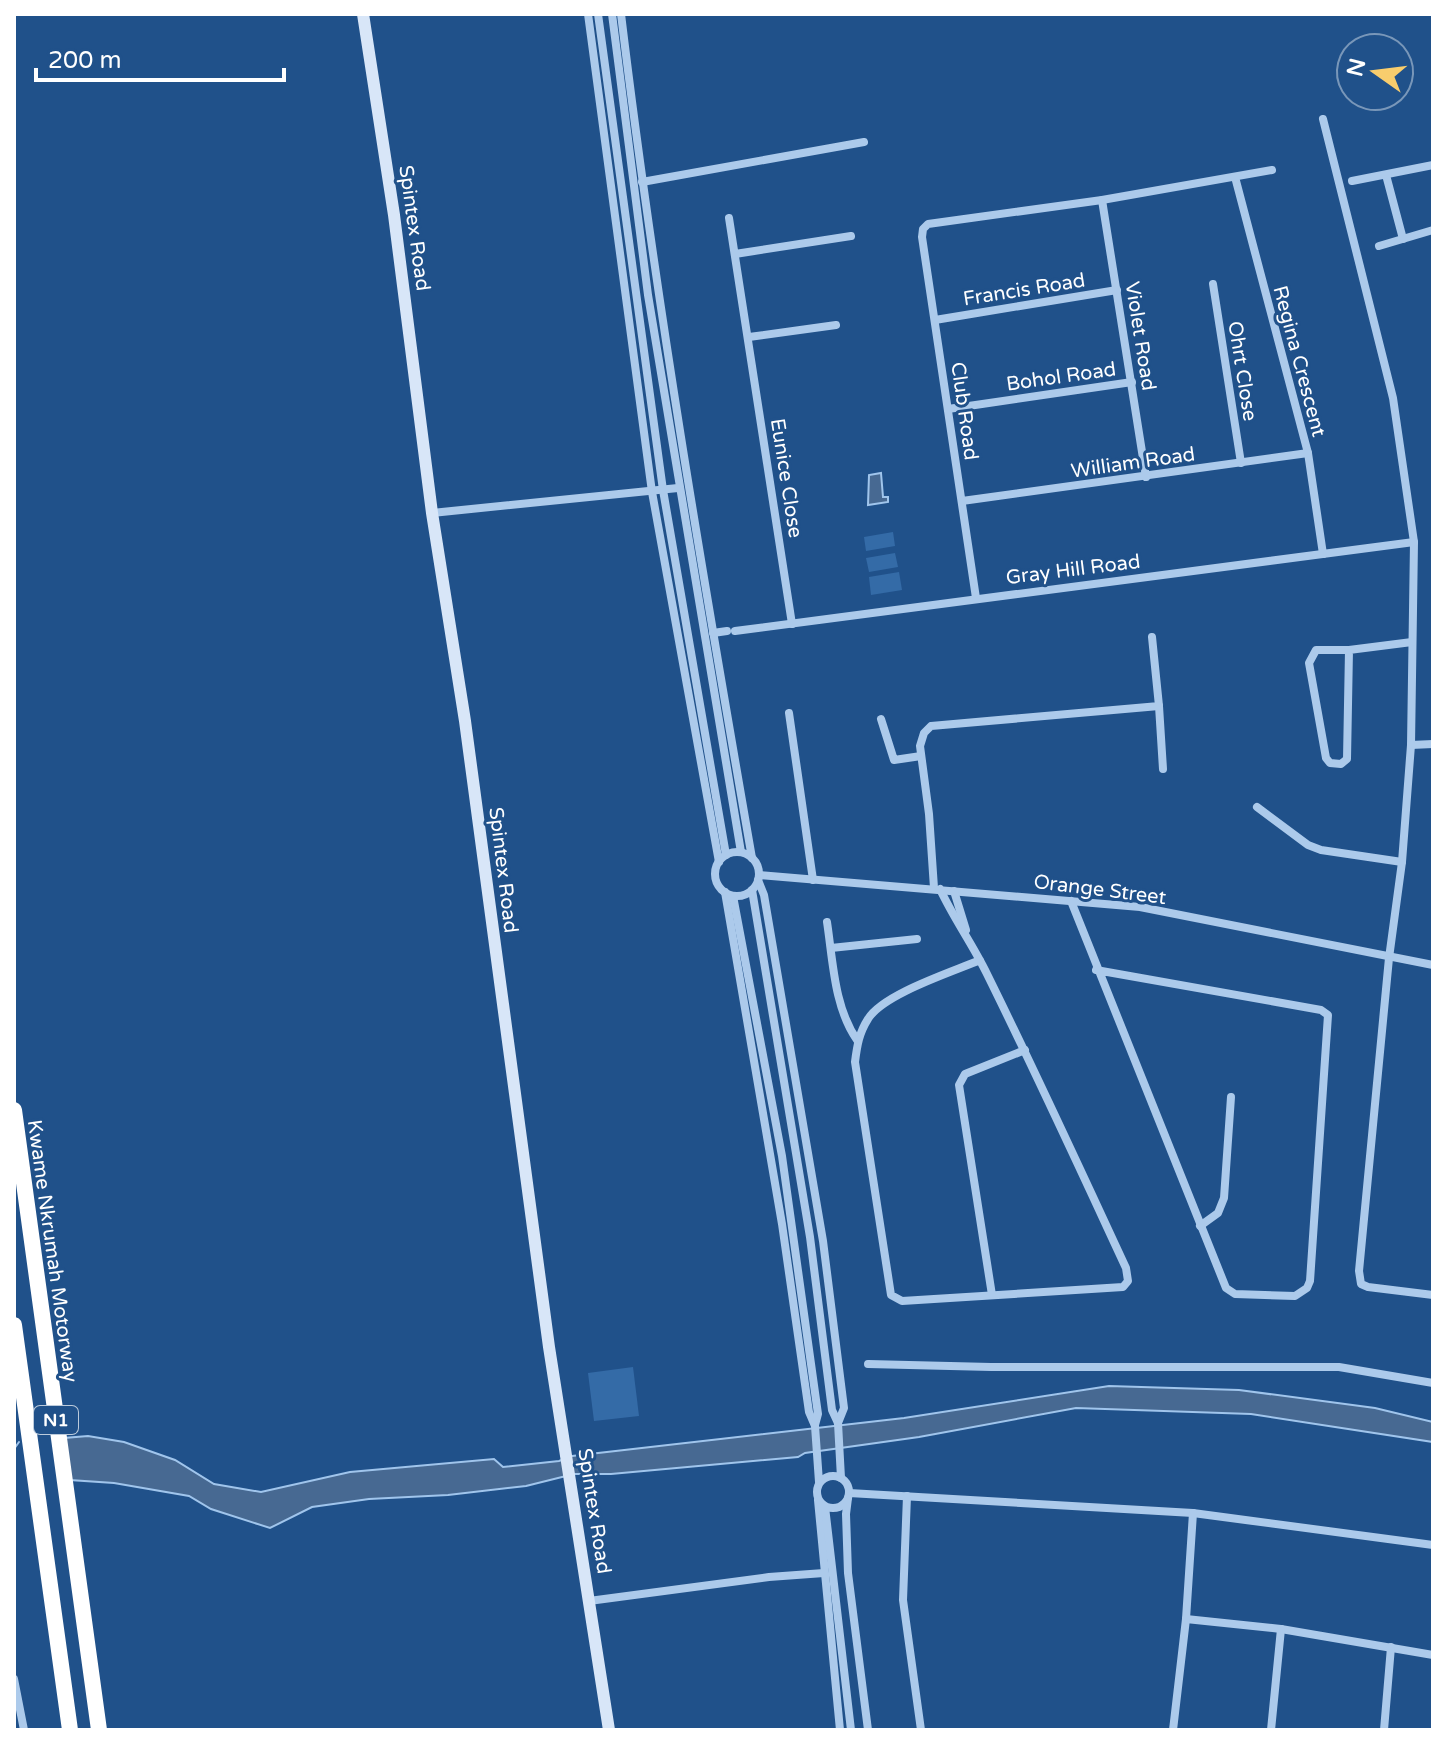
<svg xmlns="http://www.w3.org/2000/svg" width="1447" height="1744" viewBox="0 0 1447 1744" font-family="'Varela Round',sans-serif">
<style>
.green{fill:#346ba7}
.water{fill:#476992;stroke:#a0c5ec;stroke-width:2}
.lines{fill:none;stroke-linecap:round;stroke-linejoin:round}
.stream{stroke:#a0c5ec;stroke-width:2}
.street{stroke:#accaeb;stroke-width:8}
.secondary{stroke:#d8e6f8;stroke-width:12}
.highway{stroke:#fff;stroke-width:16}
.labels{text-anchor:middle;stroke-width:6;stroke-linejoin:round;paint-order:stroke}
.shield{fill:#20518a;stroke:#bccbdc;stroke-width:2}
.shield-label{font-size:18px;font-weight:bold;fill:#fff}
.street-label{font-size:20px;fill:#fff;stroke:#20518a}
</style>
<rect width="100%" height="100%" fill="#20518a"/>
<g class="green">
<path d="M 893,532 L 895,546 L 866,551 L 864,537 Z"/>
<path d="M 895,553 L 898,567 L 869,572 L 866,558 Z"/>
<path d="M 899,572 L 902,590 L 871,595 L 869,577 Z"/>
<path d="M 633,1367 L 639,1416 L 594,1421 L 588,1373 Z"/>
</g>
<g class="water">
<path d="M 881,473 L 883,497 L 888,497 L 888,502 L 868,505 L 869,475 Z"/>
<path d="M 1109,1386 L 1239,1390 L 1375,1408 L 1433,1422 L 1433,1442 L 1251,1414 L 1076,1408 L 919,1437 L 805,1453 L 798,1457 L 611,1474 L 574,1474 L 526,1486 L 448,1495 L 369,1499 L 312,1507 L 270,1528 L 211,1509 L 189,1496 L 114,1483 L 70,1480 L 64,1438 L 88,1436 L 124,1442 L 175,1460 L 214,1484 L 261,1492 L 350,1472 L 494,1459 L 503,1467 L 559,1461 L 572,1456 L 904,1418 Z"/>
</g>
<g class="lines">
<path class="stream" d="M 14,1449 L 19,1442"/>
<g class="street">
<path d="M 588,14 L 652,492 L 719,862"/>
<path d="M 598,14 L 663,490 L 726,855"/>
<path d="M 612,14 L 648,295 L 741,852"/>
<path d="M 621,14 C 655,296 703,577 752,858"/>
<path d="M 1323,119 L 1393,398 L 1414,542 L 1411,745 L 1402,862 L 1389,958 L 1359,1271 L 1361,1284 L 1368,1287 L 1433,1295"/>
<path d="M 1386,175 L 1403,239"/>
<path d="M 1235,177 L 1308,453 L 1323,554"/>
<path d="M 1352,181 L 1433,165"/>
<path d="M 642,182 L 864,142"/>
<path d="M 1102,200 L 1146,477"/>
<path d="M 729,218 L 792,624"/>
<path d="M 1379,246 L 1433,230"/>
<path d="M 735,254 L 851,236"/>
<path d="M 1213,284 L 1241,463"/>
<path d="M 935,320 L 1117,290"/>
<path d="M 749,337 L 836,325"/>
<path d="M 948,409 L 1132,382"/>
<path d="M 962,501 L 1308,453"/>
<path d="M 432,513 L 678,488"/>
<path d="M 976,598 L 922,237 L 923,229 L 928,224 L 1102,200 L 1272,170"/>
<path d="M 735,631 L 1414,542"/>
<path d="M 713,633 L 727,631"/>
<path d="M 1349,650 L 1316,650 L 1309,663 L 1326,758 L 1330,763 L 1341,764 L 1347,759 L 1349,650 L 1412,642"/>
<path d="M 1159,706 L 1163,769"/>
<path d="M 789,713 L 813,880"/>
<path d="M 881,719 L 894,760 L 921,756"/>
<path d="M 1411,745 L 1433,744"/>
<path d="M 1257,807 L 1308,845 L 1321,850 L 1402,862"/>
<circle cx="737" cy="874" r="22"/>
<path d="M 759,875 L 1140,907 L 1433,965"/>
<path d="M 758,880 L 764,895 L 823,1241 L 844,1408 L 838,1423"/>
<path d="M 934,888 L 929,814 L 920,746 L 924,733 L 931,726 L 1159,706 L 1152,637"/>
<path d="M 940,889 C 954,919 973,945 987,974 C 1035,1071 1080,1169 1126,1268 L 1128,1281 L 1123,1287 L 902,1301 L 891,1295 L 855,1062 C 857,1046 859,1033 868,1019 C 883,994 952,972 980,960"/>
<path d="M 752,890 L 810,1237 L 832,1410 L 838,1423 L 841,1478"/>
<path d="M 954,891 L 966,930"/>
<path d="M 725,892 L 782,1224 L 809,1412 L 815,1426 L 819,1482"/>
<path d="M 733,896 L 782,1156 L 818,1414 L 815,1425"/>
<path d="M 1071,901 L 1226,1288 L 1235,1294 L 1295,1296 L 1307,1288 L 1310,1281 L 1328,1015 L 1321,1010 L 1096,970"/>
<path d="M 827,922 C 833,961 834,1007 857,1040"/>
<path d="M 831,948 L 917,939"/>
<path d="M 1200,1226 L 1218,1213 L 1224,1198 L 1231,1097"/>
<path d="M 992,1295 L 959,1085 L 965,1074 L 1025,1050"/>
<path d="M 868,1364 L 991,1367 L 1339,1367 L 1433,1383"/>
<circle cx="833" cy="1492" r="16"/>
<path d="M 849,1493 L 1193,1513 L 1433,1545"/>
<path d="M 907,1496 L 903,1600 L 921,1730"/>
<path d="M 848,1498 L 846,1514 L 848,1573 L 868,1730"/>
<path d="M 818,1500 L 840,1730"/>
<path d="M 825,1507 L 851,1730"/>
<path d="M 589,1601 L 769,1577 L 824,1573"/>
<path d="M 1186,1619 L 1281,1629 L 1433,1655"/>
<path d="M 14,1679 L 24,1730"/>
<path d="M 1173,1730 L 1186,1619 L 1193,1513"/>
<path d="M 1271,1730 L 1281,1629"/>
<path d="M 1384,1730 L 1391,1647"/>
</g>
<path class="secondary" d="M 363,14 L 394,215 L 432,513 L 465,721 L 549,1347 L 609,1730"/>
<g class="highway">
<path d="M 14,1110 L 99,1730"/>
<path d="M 14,1325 L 70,1730"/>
</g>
</g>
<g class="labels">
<rect class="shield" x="34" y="1406" width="44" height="28" rx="6"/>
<g class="shield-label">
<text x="56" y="1426">N1</text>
</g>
<g class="street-label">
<text transform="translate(415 228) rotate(82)" y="7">Spintex Road</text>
<text transform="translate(1024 289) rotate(-9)" y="7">Francis Road</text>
<text transform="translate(1141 336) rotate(81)" y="7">Violet Road</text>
<text transform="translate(1300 361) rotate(75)" y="7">Regina Crescent</text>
<text transform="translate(1243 371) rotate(81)" y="7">Ohrt Close</text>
<text transform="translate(1061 376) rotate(-8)" y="7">Bohol Road</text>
<text transform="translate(965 411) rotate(82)" y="7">Club Road</text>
<text transform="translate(1133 462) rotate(-8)" y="7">William Road</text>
<text transform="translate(787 478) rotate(81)" y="7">Eunice Close</text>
<text transform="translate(1073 569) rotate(-7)" y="7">Gray Hill Road</text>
<text transform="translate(504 870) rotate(83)" y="7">Spintex Road</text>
<text transform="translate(1100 889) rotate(7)" y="7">Orange Street</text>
<text transform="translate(53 1251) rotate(82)" y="7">Kwame Nkrumah Motorway</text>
<text transform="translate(595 1511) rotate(81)" y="7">Spintex Road</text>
</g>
</g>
<rect width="1447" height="1744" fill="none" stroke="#ffffff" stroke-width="32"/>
<g transform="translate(1375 72) rotate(284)"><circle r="38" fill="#20518a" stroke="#7997b9" stroke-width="2"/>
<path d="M0-6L14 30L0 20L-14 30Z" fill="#f8cd6d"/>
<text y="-12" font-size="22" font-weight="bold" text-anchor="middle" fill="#ffffff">N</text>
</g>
<path d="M36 68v12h248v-12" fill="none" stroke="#ffffff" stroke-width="4"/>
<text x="48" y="68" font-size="24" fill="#ffffff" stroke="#20518a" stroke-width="6" paint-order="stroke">200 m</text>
</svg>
